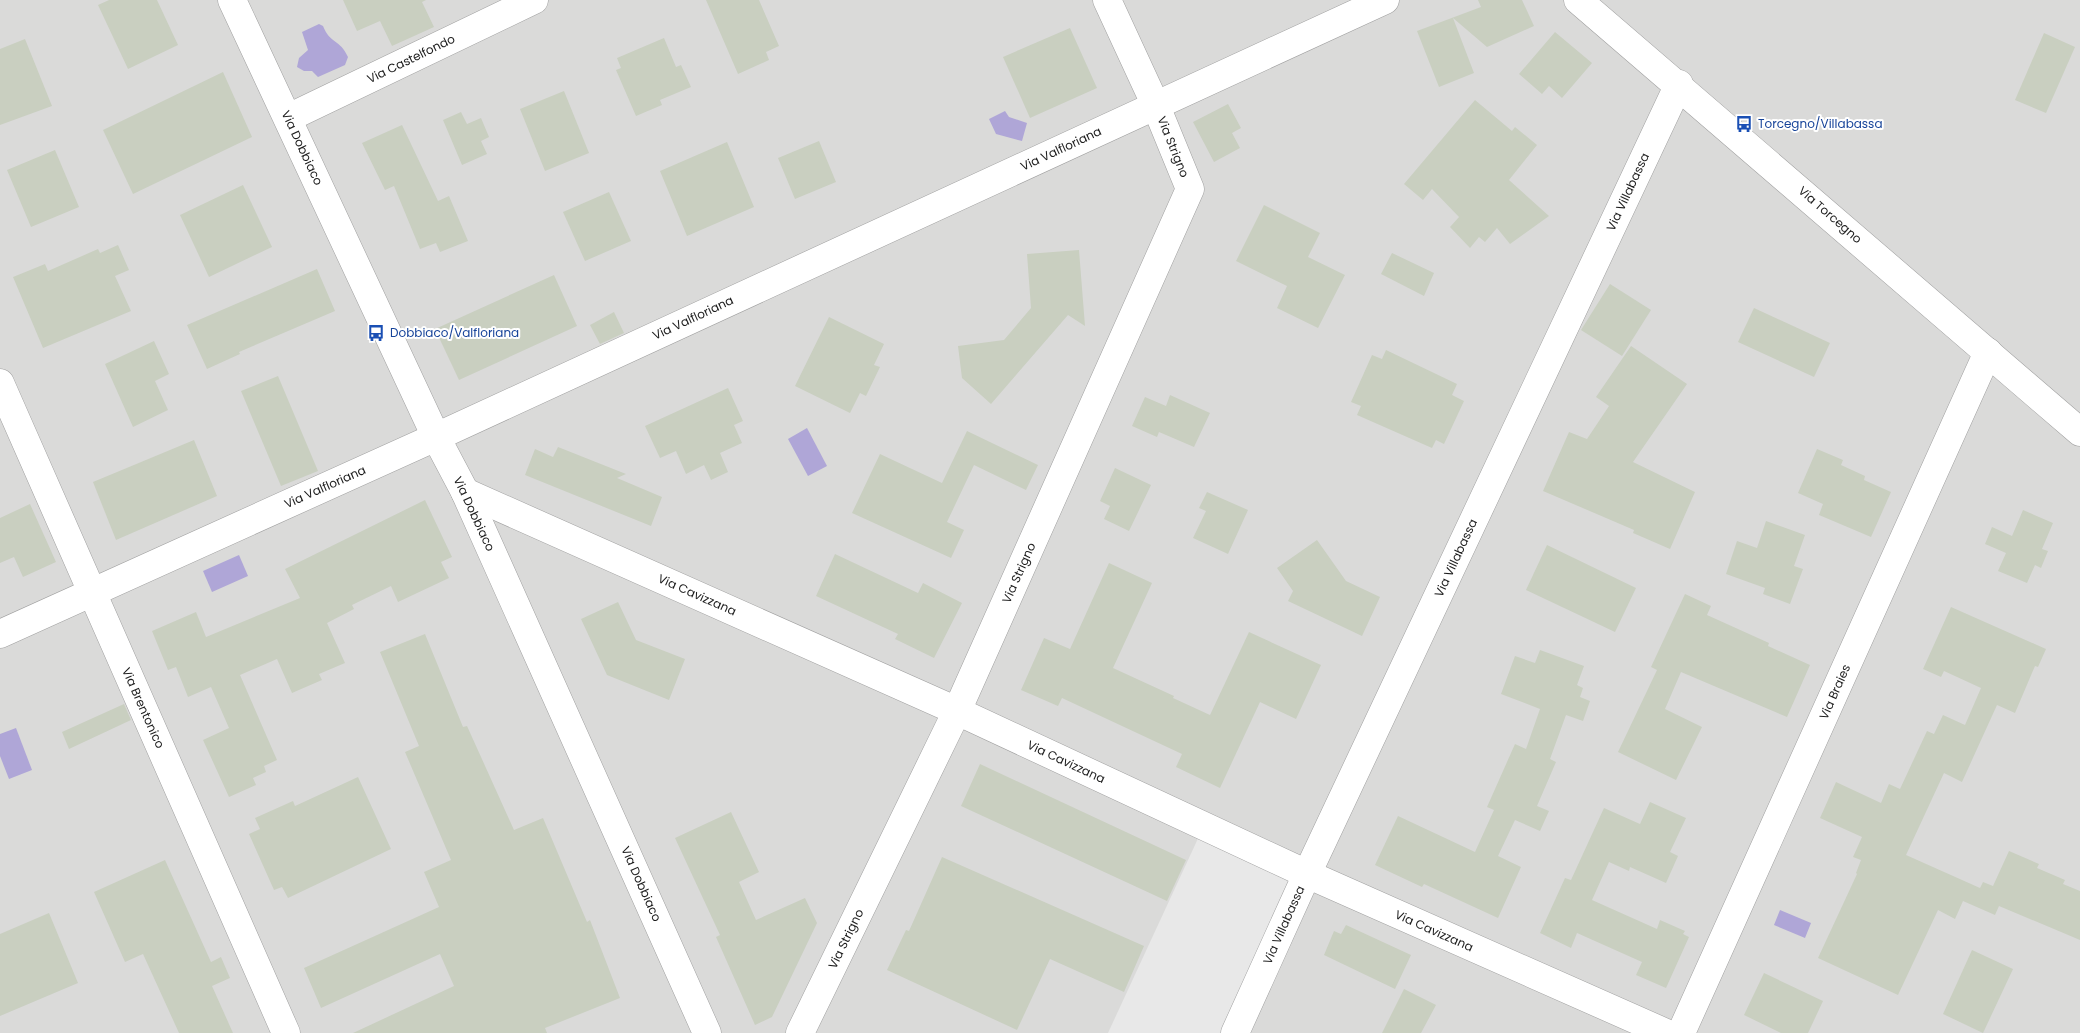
<svg xmlns="http://www.w3.org/2000/svg" width="2080" height="1033" viewBox="0 0 2080 1033" font-family="Poppins,sans-serif">
<style>
.residential{fill:#dadad9}
.parking{fill:#e8e8e8}
.water{fill:#afa6d7}
.building{fill:#c9cfc0}
.lines{fill:none;stroke-linecap:round;stroke-linejoin:round}
.minor-casing{stroke:#a0a0a0;stroke-width:29}
.minor{stroke:#fff;stroke-width:28}
.labels{text-anchor:middle;stroke-width:4;stroke-linejoin:round;paint-order:stroke}
.street-label{font-size:12px;fill:#1c1c1c;stroke:#fff}
.transit-label{font-size:12px;fill:#164399;stroke:#fff;text-anchor:start}
</style>
<rect width="100%" height="100%" fill="#e6ede2"/>
<rect class="residential" x="0" y="0" width="2080" height="1033"/>
<path class="parking" d="M 1201,832 L 1299,877 L 1228,1033 L 1108,1033 Z"/>
<g class="water">
<path d="M 319,24 L 323,26 C 330,44 340,39 348,57 L 345,65 L 318,77 L 312,71 L 304,71 L 297,67 L 299,58 L 308,50 L 302,32 Z"/>
<path d="M 1005,111 L 1009,117 L 1027,123 L 1022,141 L 996,134 L 989,119 Z"/>
<path d="M 807,428 L 827,466 L 808,476 L 788,439 Z"/>
<path d="M 239,555 L 248,576 L 212,592 L 203,571 Z"/>
<path d="M 16,728 L 32,770 L 9,779 L 0,756 L 0,734 Z"/>
<path d="M 1780,910 L 1811,923 L 1805,938 L 1774,925 Z"/>
</g>
<g class="building">
<path d="M 109,0 L 157,0 L 178,45 L 128,69 L 98,5 Z"/>
<path d="M 343,0 L 426,0 L 422,2 L 434,27 L 392,46 L 380,21 L 357,31 Z"/>
<path d="M 706,0 L 759,0 L 779,46 L 766,52 L 769,60 L 738,74 Z"/>
<path d="M 1478,0 L 1522,0 L 1534,26 L 1487,47 L 1453,18 L 1474,73 L 1439,87 L 1417,31 L 1481,7 Z"/>
<path d="M 1070,28 L 1097,88 L 1030,118 L 1003,57 Z"/>
<path d="M 1555,32 L 1592,63 L 1562,98 L 1549,86 L 1542,94 L 1519,74 Z"/>
<path d="M 2044,33 L 2075,47 L 2046,113 L 2015,100 Z"/>
<path d="M 664,38 L 676,67 L 681,65 L 691,87 L 660,100 L 662,105 L 636,116 L 616,70 L 621,68 L 617,58 Z"/>
<path d="M 25,39 L 52,106 L 0,125 L 0,49 Z"/>
<path d="M 223,72 L 252,137 L 133,194 L 103,130 Z"/>
<path d="M 564,91 L 589,153 L 545,171 L 520,109 Z"/>
<path d="M 1475,100 L 1512,131 L 1515,127 L 1537,145 L 1509,180 L 1549,216 L 1510,244 L 1497,228 L 1485,242 L 1479,237 L 1470,248 L 1450,227 L 1459,217 L 1432,189 L 1423,200 L 1404,184 Z"/>
<path d="M 1228,104 L 1241,128 L 1232,133 L 1240,148 L 1214,162 L 1193,122 Z"/>
<path d="M 461,112 L 467,124 L 481,118 L 489,137 L 481,141 L 487,154 L 462,165 L 443,120 Z"/>
<path d="M 402,125 L 438,201 L 449,196 L 468,241 L 440,252 L 436,243 L 420,249 L 394,186 L 385,190 L 362,143 Z"/>
<path d="M 819,141 L 836,182 L 795,199 L 778,158 Z"/>
<path d="M 727,142 L 754,207 L 687,236 L 660,171 Z"/>
<path d="M 55,150 L 79,207 L 31,227 L 7,170 Z"/>
<path d="M 243,185 L 272,247 L 209,277 L 180,215 Z"/>
<path d="M 609,192 L 631,241 L 585,261 L 563,212 Z"/>
<path d="M 1264,205 L 1320,233 L 1308,257 L 1345,275 L 1318,328 L 1277,308 L 1287,286 L 1236,261 Z"/>
<path d="M 118,245 L 129,270 L 115,276 L 131,311 L 43,348 L 13,277 L 45,264 L 48,271 L 98,249 L 100,253 Z"/>
<path d="M 1079,250 L 1085,326 L 1068,315 L 991,404 L 962,378 L 958,346 L 1004,340 L 1031,308 L 1027,254 Z"/>
<path d="M 1392,253 L 1434,273 L 1424,296 L 1381,274 Z"/>
<path d="M 317,269 L 335,311 L 239,352 L 240,354 L 207,369 L 187,325 Z"/>
<path d="M 554,275 L 577,326 L 459,380 L 435,329 Z"/>
<path d="M 1610,284 L 1651,310 L 1622,356 L 1581,330 Z"/>
<path d="M 1754,308 L 1830,343 L 1814,377 L 1738,342 Z"/>
<path d="M 614,312 L 624,333 L 600,344 L 590,325 Z"/>
<path d="M 829,317 L 884,344 L 874,365 L 880,367 L 866,396 L 860,393 L 850,413 L 795,386 Z"/>
<path d="M 154,341 L 169,374 L 155,381 L 168,410 L 133,427 L 105,364 Z"/>
<path d="M 1631,346 L 1687,384 L 1633,462 L 1695,492 L 1670,549 L 1633,533 L 1634,530 L 1543,491 L 1569,432 L 1587,439 L 1609,406 L 1596,397 Z"/>
<path d="M 1386,350 L 1457,384 L 1452,395 L 1464,401 L 1444,444 L 1436,440 L 1432,448 L 1357,415 L 1361,406 L 1351,402 L 1372,355 L 1382,359 Z"/>
<path d="M 278,376 L 318,471 L 281,486 L 241,391 Z"/>
<path d="M 728,388 L 743,421 L 734,425 L 742,443 L 720,453 L 728,472 L 711,480 L 704,465 L 686,474 L 676,451 L 660,458 L 645,426 Z"/>
<path d="M 1170,395 L 1210,413 L 1194,447 L 1159,432 L 1157,437 L 1132,426 L 1145,397 L 1166,406 Z"/>
<path d="M 967,431 L 1038,465 L 1026,490 L 974,465 L 947,522 L 964,530 L 951,558 L 852,513 L 880,454 L 942,483 Z"/>
<path d="M 194,440 L 217,496 L 116,540 L 93,482 Z"/>
<path d="M 558,447 L 626,474 L 617,478 L 662,497 L 651,526 L 525,475 L 535,449 L 553,457 Z"/>
<path d="M 1817,449 L 1843,460 L 1841,465 L 1865,476 L 1864,480 L 1891,492 L 1871,537 L 1819,515 L 1823,504 L 1798,493 Z"/>
<path d="M 1115,468 L 1151,485 L 1129,531 L 1104,519 L 1110,506 L 1100,501 Z"/>
<path d="M 1207,492 L 1248,510 L 1228,554 L 1193,538 L 1206,511 L 1199,508 Z"/>
<path d="M 425,500 L 452,557 L 441,562 L 449,578 L 398,602 L 391,586 L 352,605 L 354,609 L 327,623 L 345,663 L 319,674 L 322,680 L 292,693 L 277,659 L 240,675 L 277,760 L 264,766 L 266,772 L 253,778 L 256,785 L 229,797 L 203,740 L 229,728 L 211,687 L 188,697 L 176,667 L 168,670 L 152,631 L 196,612 L 206,637 L 300,598 L 285,569 Z"/>
<path d="M 30,504 L 56,562 L 23,577 L 14,557 L 0,563 L 0,518 Z"/>
<path d="M 2023,510 L 2053,523 L 2042,549 L 2048,551 L 2041,568 L 2035,565 L 2027,583 L 1998,571 L 2006,553 L 1985,544 L 1992,527 L 2012,536 Z"/>
<path d="M 1766,521 L 1805,535 L 1794,566 L 1803,569 L 1790,604 L 1763,594 L 1765,588 L 1726,574 L 1737,541 L 1757,548 Z"/>
<path d="M 1317,540 L 1346,581 L 1380,597 L 1362,636 L 1288,601 L 1293,591 L 1277,568 Z"/>
<path d="M 1547,545 L 1636,588 L 1615,632 L 1526,590 Z"/>
<path d="M 835,554 L 918,593 L 923,583 L 962,603 L 934,658 L 895,639 L 898,634 L 816,596 Z"/>
<path d="M 1109,563 L 1152,583 L 1113,668 L 1174,696 L 1173,698 L 1210,715 L 1249,632 L 1321,665 L 1296,719 L 1260,702 L 1220,788 L 1176,767 L 1182,754 L 1062,698 L 1058,706 L 1021,690 L 1044,638 L 1070,649 Z"/>
<path d="M 1685,594 L 1711,606 L 1707,615 L 1769,643 L 1768,646 L 1810,665 L 1787,717 L 1681,672 L 1665,709 L 1702,727 L 1676,780 L 1618,752 L 1657,670 L 1651,667 Z"/>
<path d="M 618,602 L 636,640 L 685,659 L 669,700 L 607,675 L 581,619 Z"/>
<path d="M 1951,607 L 2046,649 L 2038,667 L 2035,666 L 2015,713 L 1997,705 L 1962,782 L 1944,773 L 1906,855 L 1980,888 L 1983,882 L 1993,886 L 2009,851 L 2039,864 L 2037,868 L 2065,880 L 2063,884 L 2080,891 L 2080,940 L 1999,906 L 1995,915 L 1963,901 L 1955,919 L 1938,910 L 1898,995 L 1818,958 L 1857,874 L 1856,873 L 1861,860 L 1853,857 L 1862,837 L 1820,818 L 1836,782 L 1881,803 L 1889,784 L 1900,789 L 1927,731 L 1934,734 L 1943,715 L 1965,725 L 1981,688 L 1944,671 L 1941,677 L 1923,669 Z"/>
<path d="M 425,634 L 463,727 L 467,726 L 514,830 L 543,818 L 587,922 L 590,920 L 620,998 L 545,1028 L 547,1033 L 353,1033 L 454,986 L 440,954 L 321,1008 L 304,968 L 439,907 L 424,872 L 451,860 L 405,752 L 419,746 L 380,652 Z"/>
<path d="M 1540,650 L 1584,666 L 1577,685 L 1583,688 L 1580,697 L 1590,701 L 1583,721 L 1566,715 L 1550,759 L 1556,762 L 1537,806 L 1549,811 L 1540,831 L 1515,820 L 1498,856 L 1521,867 L 1498,918 L 1424,884 L 1422,887 L 1375,865 L 1398,816 L 1475,852 L 1494,810 L 1487,807 L 1515,744 L 1526,749 L 1540,709 L 1501,694 L 1515,656 L 1535,663 Z"/>
<path d="M 124,704 L 131,720 L 69,749 L 62,732 Z"/>
<path d="M 980,764 L 1186,860 L 1167,901 L 961,806 Z"/>
<path d="M 358,777 L 391,849 L 288,898 L 282,887 L 274,890 L 249,834 L 260,829 L 255,818 L 293,801 L 295,806 Z"/>
<path d="M 1650,802 L 1686,818 L 1670,852 L 1678,856 L 1666,883 L 1630,867 L 1629,871 L 1609,862 L 1592,900 L 1657,929 L 1660,920 L 1685,931 L 1683,934 L 1689,937 L 1666,988 L 1636,975 L 1642,962 L 1577,933 L 1571,948 L 1540,933 L 1565,878 L 1571,880 L 1604,808 L 1640,824 Z"/>
<path d="M 731,812 L 759,872 L 739,882 L 756,920 L 805,898 L 817,923 L 772,1017 L 755,1025 L 716,937 L 720,935 L 675,838 Z"/>
<path d="M 942,857 L 1144,946 L 1124,992 L 1050,959 L 1017,1030 L 887,970 L 906,930 L 909,931 Z"/>
<path d="M 165,860 L 211,962 L 221,957 L 230,978 L 212,986 L 233,1033 L 179,1033 L 143,954 L 125,962 L 94,892 Z"/>
<path d="M 49,913 L 78,983 L 0,1016 L 0,934 Z"/>
<path d="M 1346,925 L 1411,955 L 1395,989 L 1324,955 L 1334,931 L 1341,934 Z"/>
<path d="M 1972,950 L 2013,969 L 1983,1033 L 1943,1014 Z"/>
<path d="M 1764,973 L 1823,1001 L 1808,1033 L 1781,1033 L 1744,1015 Z"/>
<path d="M 1404,989 L 1436,1005 L 1421,1033 L 1382,1033 Z"/>
</g>
<g class="lines">
<g class="minor-casing">
<g id="minor">
<path d="M 232,0 L 436,437 L 465,492 L 707,1033"/>
<path d="M 1578,0 L 2080,432"/>
<path d="M 288,118 L 534,0"/>
<path d="M 0,383 L 286,1033"/>
<path d="M 465,492 L 957,711 L 1307,874 L 1666,1033"/>
<path d="M 0,634 L 436,437 L 1385,0"/>
<path d="M 800,1033 L 957,711 L 1190,189 L 1156,106 L 1107,0"/>
<path d="M 1235,1033 L 1307,874 L 1679,84"/>
<path d="M 1681,1033 L 1988,352"/>
</g>
</g>
<use href="#minor" class="minor"/>
</g>
<defs>
<g id="bus-bare" transform="scale(1.35)"><path d="M-5-6H5V4H4V6H2V4H-2V6H-4V4H-5ZM-3.5-4V0h7V-4ZM-3.5 1.2v1.5H-2V1.2ZM2 1.2v1.5H3.5V1.2Z" fill="#1a4fb4" stroke="#fff" stroke-width="2.5" paint-order="stroke"/></g>
</defs>
<g fill-rule="evenodd">
<use href="#bus-bare" x="1744" y="124"/>
<use href="#bus-bare" x="376" y="333"/>
</g>
<g class="labels">
<g class="street-label">
<text transform="translate(411 59) rotate(-26)" y="4">Via Castelfondo</text>
<text transform="translate(1173 147) rotate(68)" y="4">Via Strigno</text>
<text transform="translate(302 148) rotate(65)" y="4">Via Dobbiaco</text>
<text transform="translate(1061 149) rotate(-25)" y="4">Via Valfloriana</text>
<text transform="translate(1628 192) rotate(-65)" y="4">Via Villabassa</text>
<text transform="translate(1830 215) rotate(41)" y="4">Via Torcegno</text>
<text transform="translate(693 318) rotate(-25)" y="4">Via Valfloriana</text>
<text transform="translate(325 487) rotate(-24)" y="4">Via Valfloriana</text>
<text transform="translate(474 514) rotate(65)" y="4">Via Dobbiaco</text>
<text transform="translate(1456 558) rotate(-65)" y="4">Via Villabassa</text>
<text transform="translate(1019 573) rotate(-66)" y="4">Via Strigno</text>
<text transform="translate(697 595) rotate(24)" y="4">Via Cavizzana</text>
<text transform="translate(1835 692) rotate(-66)" y="4">Via Braies</text>
<text transform="translate(143 708) rotate(66)" y="4">Via Brentonico</text>
<text transform="translate(1066 762) rotate(25)" y="4">Via Cavizzana</text>
<text transform="translate(641 884) rotate(66)" y="4">Via Dobbiaco</text>
<text transform="translate(1284 925) rotate(-66)" y="4">Via Villabassa</text>
<text transform="translate(1434 931) rotate(24)" y="4">Via Cavizzana</text>
<text transform="translate(846 939) rotate(-64)" y="4">Via Strigno</text>
</g>
<g class="transit-label">
<text x="1758" y="128">Torcegno/Villabassa</text>
<text x="390" y="337">Dobbiaco/Valfloriana</text>
</g>
</g>
</svg>
